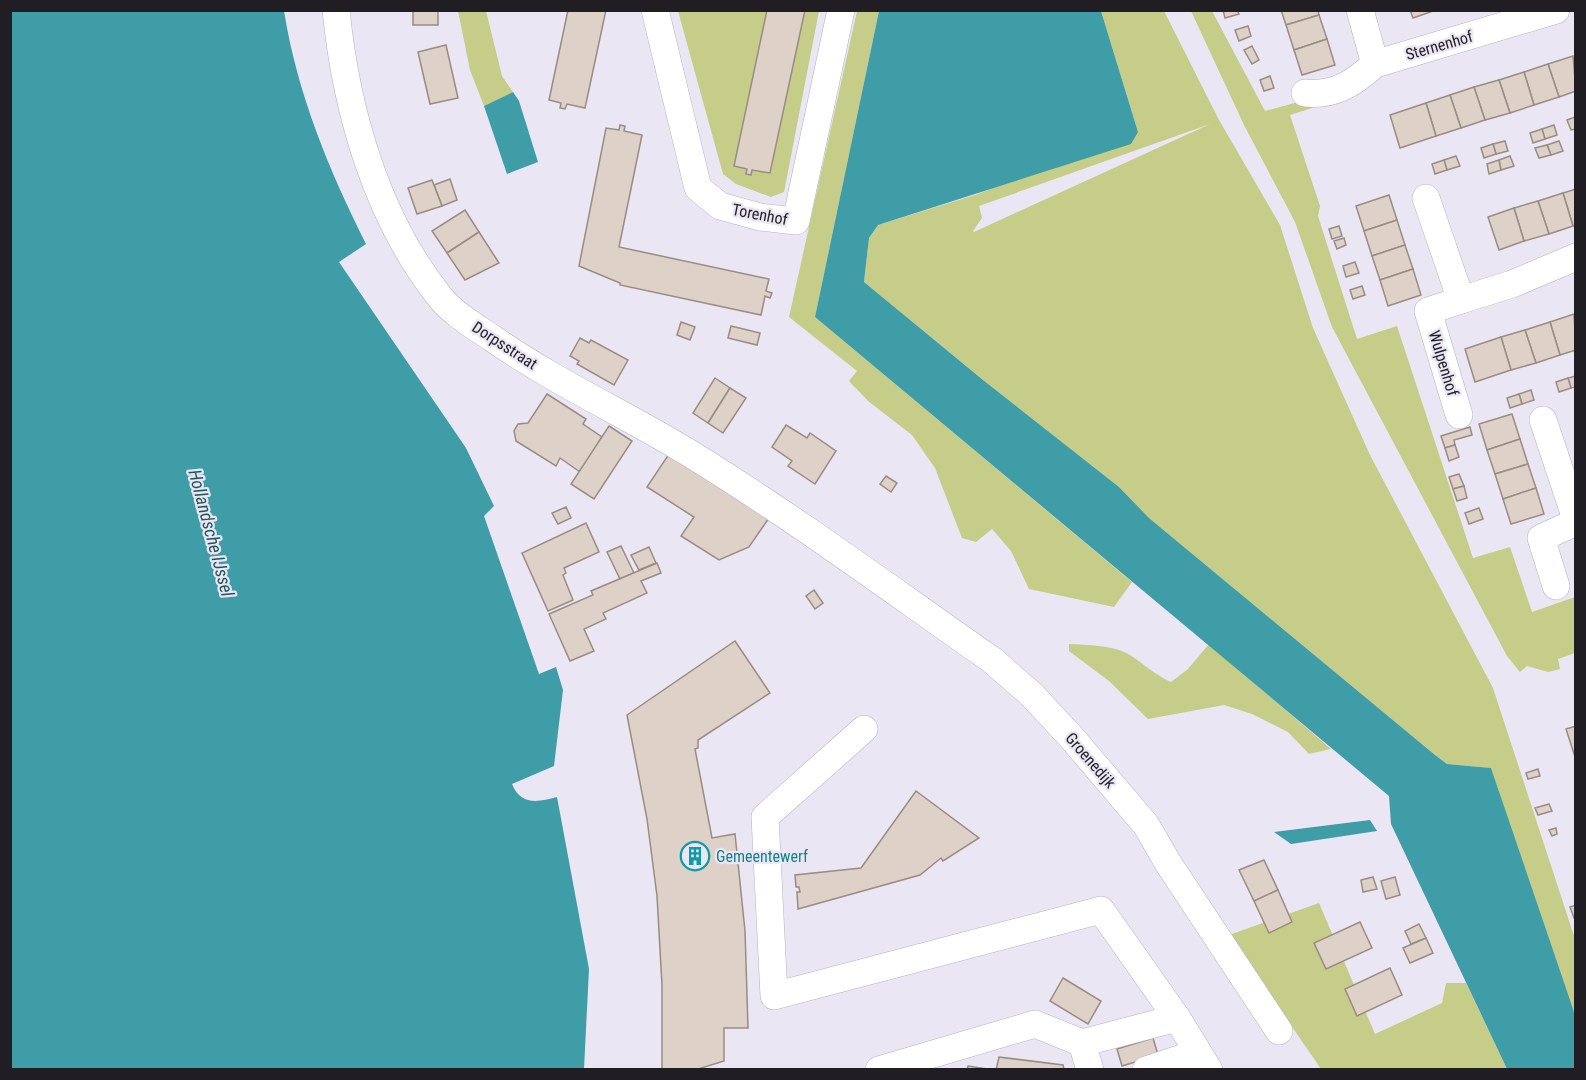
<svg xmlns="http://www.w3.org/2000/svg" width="1586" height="1080" viewBox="0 0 1586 1080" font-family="'Roboto Condensed',sans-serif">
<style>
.green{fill:#c6cd88;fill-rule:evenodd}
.water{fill:#3e9da6}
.building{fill:#ded2c8;stroke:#988d83;stroke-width:1.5}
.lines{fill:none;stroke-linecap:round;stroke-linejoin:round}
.minor-casing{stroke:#b7b2c0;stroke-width:28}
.minor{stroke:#fff;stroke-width:27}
.labels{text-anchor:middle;stroke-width:4.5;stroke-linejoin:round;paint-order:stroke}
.street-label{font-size:16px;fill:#201e23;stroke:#eae6f3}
.culture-label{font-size:16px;fill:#0d838f;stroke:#eae6f3;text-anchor:start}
.water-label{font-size:18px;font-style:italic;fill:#20555a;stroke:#eae6f3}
</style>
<rect width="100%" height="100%" fill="#eae6f3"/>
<g class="green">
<path d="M 458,11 L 486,11 L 502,76 L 513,92 L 484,106 L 470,70 Z"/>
<path d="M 678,11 L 819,11 L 784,192 L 771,197 L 736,184 L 723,174 Z"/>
<path d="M 857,11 L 879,11 L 815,317 L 1132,582 L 1114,607 L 1029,589 L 1011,551 L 992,529 L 976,542 L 962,538 L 935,468 L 912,435 L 868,401 L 849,381 L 857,371 L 789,317 Z"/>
<path d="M 1101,11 L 1164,11 L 1219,120 L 1280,225 L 1313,328 L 1370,455 L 1493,688 L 1575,939 L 1575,1022 L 1491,768 L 1447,764 L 1435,755 L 1149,518 L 1119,487 L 983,380 L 864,282 L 869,238 L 878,225 L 975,195 L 1138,132 ZM 1210,124 L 974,232 L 973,231 L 982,218 L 979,206 Z"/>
<path d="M 1191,11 L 1212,11 L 1265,111 L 1309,99 L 1312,108 L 1290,115 L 1320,206 L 1318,216 L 1357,339 L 1397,326 L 1473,558 L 1510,547 L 1532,612 L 1575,597 L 1575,653 L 1558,659 L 1560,669 L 1548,672 L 1527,666 L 1520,672 L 1507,656 L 1332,327 L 1295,222 L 1244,125 Z"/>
<path d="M 1069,644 C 1087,645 1114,645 1130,655 C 1144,664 1155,675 1171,682 L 1188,669 L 1209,644 L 1331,749 L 1309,754 L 1288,732 L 1252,714 L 1224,705 L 1148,719 L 1109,681 L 1069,651 Z"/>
<path d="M 1319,903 L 1375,1034 L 1442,1003 L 1446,983 L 1466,983 L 1507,1069 L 1321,1069 L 1229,935 Z"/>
</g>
<g class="water">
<path d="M 10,11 L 284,11 C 297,93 329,170 366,244 L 339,262 L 466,448 L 494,506 L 484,516 L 539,674 L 556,667 L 563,690 L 554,766 L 512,784 C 521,806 538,802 557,797 L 589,969 L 584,1069 L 11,1069 Z"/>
<path d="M 879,11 L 1101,11 L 1138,132 L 1131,144 L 878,225 L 869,238 L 864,282 L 983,380 L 1119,487 L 1149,518 L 1435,755 L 1447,764 L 1491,768 L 1573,1009 L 1576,1022 L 1575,1069 L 1507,1069 L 1391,824 L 1389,796 L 815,317 Z"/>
<path d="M 513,92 L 519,101 L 538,162 L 507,174 L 484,106 Z"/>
<path d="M 1370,820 L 1377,831 L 1291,844 L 1274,832 Z"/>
</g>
<g class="building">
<path d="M 568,10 L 606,10 L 585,108 L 567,104 L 565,109 L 560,108 L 561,103 L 549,100 Z"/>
<path d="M 767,10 L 805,10 L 770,173 L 752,170 L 751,175 L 746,174 L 747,169 L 734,166 Z"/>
<path d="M 1223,10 L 1237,10 L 1239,14 L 1225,18 Z"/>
<path d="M 1281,10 L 1318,10 L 1319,15 L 1286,25 Z"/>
<path d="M 1410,10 L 1436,10 L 1413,18 Z"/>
<rect x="413" y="11" width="25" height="14"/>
<path d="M 1319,15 L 1327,39 L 1294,50 L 1286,25 Z"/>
<path d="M 1248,26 L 1251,36 L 1239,41 L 1235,30 Z"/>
<path d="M 1327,39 L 1335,65 L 1302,75 L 1294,50 Z"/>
<path d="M 446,45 L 458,98 L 430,104 L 418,52 Z"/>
<path d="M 1252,46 L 1259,60 L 1252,64 L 1244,50 Z"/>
<path d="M 1573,56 L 1576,91 L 1559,97 L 1548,64 Z"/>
<path d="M 1548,64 L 1559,97 L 1534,105 L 1524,72 Z"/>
<path d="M 1524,72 L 1534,105 L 1510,113 L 1499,80 Z"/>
<path d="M 1270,76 L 1274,88 L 1264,91 L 1260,80 Z"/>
<path d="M 1499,80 L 1510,113 L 1485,120 L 1474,87 Z"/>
<path d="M 1474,87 L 1485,120 L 1461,128 L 1450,95 Z"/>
<path d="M 1450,95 L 1461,128 L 1436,136 L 1426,103 Z"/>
<path d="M 1426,103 L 1436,136 L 1400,148 L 1390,115 Z"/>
<path d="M 1575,117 L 1576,129 L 1571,130 L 1567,120 Z"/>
<path d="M 620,125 L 625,126 L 624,131 L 642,135 L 619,247 L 769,279 L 766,291 L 772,293 L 770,298 L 765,296 L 761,315 L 620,285 L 620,283 L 579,266 L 606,128 L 619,130 Z"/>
<path d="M 1554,125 L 1557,135 L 1545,139 L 1542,129 Z"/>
<path d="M 1542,129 L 1545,139 L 1533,143 L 1530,133 Z"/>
<path d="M 1505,141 L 1508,151 L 1496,154 L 1493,144 Z"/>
<path d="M 1559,141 L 1563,151 L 1551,155 L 1547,145 Z"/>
<path d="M 1493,144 L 1496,154 L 1484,158 L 1481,148 Z"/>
<path d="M 1547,145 L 1551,155 L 1539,158 L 1535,148 Z"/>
<path d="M 1456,156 L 1460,166 L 1447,170 L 1444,160 Z"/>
<path d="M 1510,156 L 1514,166 L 1501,170 L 1499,160 Z"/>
<path d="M 1444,160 L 1447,170 L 1435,174 L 1432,164 Z"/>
<path d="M 1499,160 L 1501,170 L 1489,174 L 1487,164 Z"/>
<path d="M 450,179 L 457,200 L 442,206 L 434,185 Z"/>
<path d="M 432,180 L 442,206 L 417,214 L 408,188 Z"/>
<path d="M 1576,189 L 1576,225 L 1573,226 L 1563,193 Z"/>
<path d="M 1563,193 L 1573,226 L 1549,234 L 1538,201 Z"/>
<path d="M 1389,195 L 1397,220 L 1364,231 L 1356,206 Z"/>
<path d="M 1538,201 L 1549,234 L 1524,241 L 1514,208 Z"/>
<path d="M 1514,208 L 1524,241 L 1499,250 L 1488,217 Z"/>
<path d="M 465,210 L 479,232 L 447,253 L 432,231 Z"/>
<path d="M 1397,220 L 1405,245 L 1372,256 L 1364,231 Z"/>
<path d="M 1339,226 L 1342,236 L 1332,239 L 1329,229 Z"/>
<path d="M 479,232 L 499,263 L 465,280 L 447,253 Z"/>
<path d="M 1344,238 L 1346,245 L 1337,249 L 1334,241 Z"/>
<path d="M 1405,245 L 1413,269 L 1380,280 L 1372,256 Z"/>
<path d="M 1355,262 L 1359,273 L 1346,277 L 1343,266 Z"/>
<path d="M 1413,269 L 1421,295 L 1388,306 L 1380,280 Z"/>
<path d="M 1362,286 L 1365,295 L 1353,299 L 1350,290 Z"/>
<path d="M 1574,314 L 1576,350 L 1560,355 L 1550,322 Z"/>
<path d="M 681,322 L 695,327 L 690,340 L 677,335 Z"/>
<path d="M 1550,322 L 1560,355 L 1536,363 L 1525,330 Z"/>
<path d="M 731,326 L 760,333 L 757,345 L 728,338 Z"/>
<path d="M 1525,330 L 1536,363 L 1511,370 L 1501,337 Z"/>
<path d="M 1501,337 L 1511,370 L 1475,382 L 1465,349 Z"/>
<path d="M 580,338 L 589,343 L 591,340 L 628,360 L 614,385 L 577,364 L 579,361 L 570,356 Z"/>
<path d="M 1576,376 L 1576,387 L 1571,388 L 1568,378 Z"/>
<path d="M 715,378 L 730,388 L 708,423 L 693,413 Z"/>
<path d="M 1568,378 L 1571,388 L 1559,392 L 1556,382 Z"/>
<path d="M 730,388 L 746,398 L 723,433 L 708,423 Z"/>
<path d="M 1531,390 L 1534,400 L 1522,404 L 1519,394 Z"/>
<path d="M 547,394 L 586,419 L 583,424 L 602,437 L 580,472 L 560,458 L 556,466 L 516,441 L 514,431 L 518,424 L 528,423 Z"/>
<path d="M 1519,394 L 1522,404 L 1510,408 L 1507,398 Z"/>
<path d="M 1512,414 L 1520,439 L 1487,450 L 1479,424 Z"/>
<path d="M 786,425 L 807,438 L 810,433 L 836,451 L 815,484 L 788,466 L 792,461 L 772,447 Z"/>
<path d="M 609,426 L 632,441 L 594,499 L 571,484 Z"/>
<path d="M 1470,427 L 1472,435 L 1454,440 L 1455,445 L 1445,448 L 1441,436 Z"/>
<path d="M 1520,439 L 1528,464 L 1495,474 L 1487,450 Z"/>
<path d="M 1455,445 L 1459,457 L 1449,461 L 1445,448 Z"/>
<path d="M 671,451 L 771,515 L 749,547 L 719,560 L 681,536 L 694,517 L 647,487 Z"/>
<path d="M 1528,464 L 1536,488 L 1503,499 L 1495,474 Z"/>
<path d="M 1459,474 L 1464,486 L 1453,489 L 1449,477 Z"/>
<path d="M 886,476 L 897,483 L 891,492 L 880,484 Z"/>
<path d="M 1464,486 L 1467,498 L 1457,501 L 1453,489 Z"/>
<path d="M 1536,488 L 1544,514 L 1511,524 L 1503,499 Z"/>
<path d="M 566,507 L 571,518 L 558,524 L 552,513 Z"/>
<path d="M 1479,508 L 1483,519 L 1469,524 L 1465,513 Z"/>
<path d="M 586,523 L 599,552 L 564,568 L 566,573 L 563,575 L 573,600 L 548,611 L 522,553 Z"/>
<path d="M 621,546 L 634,573 L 620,579 L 607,552 Z"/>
<path d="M 649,547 L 656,563 L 639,570 L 631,555 Z"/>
<path d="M 657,563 L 661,573 L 641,581 L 647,593 L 603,613 L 606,619 L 584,629 L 594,651 L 570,661 L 549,614 L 593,595 L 591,591 Z"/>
<path d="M 814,590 L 823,603 L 815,609 L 806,596 Z"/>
<path d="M 735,641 L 770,693 L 698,740 L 698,748 L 695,749 L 712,838 L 735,834 L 745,931 L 748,1028 L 724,1028 L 724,1061 L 695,1070 L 662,1070 L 662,985 L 657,896 L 647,819 L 627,715 Z"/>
<path d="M 1576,726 L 1576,760 L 1566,729 Z"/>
<path d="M 1538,769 L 1540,776 L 1528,779 L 1526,773 Z"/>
<path d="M 916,791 L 979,838 L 943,861 L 941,858 L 920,875 L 798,909 L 797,892 L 800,892 L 799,887 L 796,887 L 795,875 L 861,868 Z"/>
<path d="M 1549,804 L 1552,811 L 1538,815 L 1535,808 Z"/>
<path d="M 1556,828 L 1557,834 L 1552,836 L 1549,830 Z"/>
<path d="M 1264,860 L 1278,890 L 1254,901 L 1239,870 Z"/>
<path d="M 1373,877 L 1377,889 L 1363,892 L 1361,880 Z"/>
<path d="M 1395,877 L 1400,895 L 1386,899 L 1381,881 Z"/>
<path d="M 1278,890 L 1292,922 L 1269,933 L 1254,901 Z"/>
<path d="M 1576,905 L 1576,917 L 1574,918 L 1570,907 Z"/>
<path d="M 1360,922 L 1372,948 L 1326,969 L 1314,943 Z"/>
<path d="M 1419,924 L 1426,938 L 1411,944 L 1405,931 Z"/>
<path d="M 1426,938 L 1433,953 L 1410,963 L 1403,948 Z"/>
<path d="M 1390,968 L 1402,995 L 1357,1016 L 1345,989 Z"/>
<path d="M 1063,978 L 1101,1001 L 1088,1024 L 1050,1001 Z"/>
<path d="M 1153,1038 L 1158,1055 L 1122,1066 L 1117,1049 Z"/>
<path d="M 999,1057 L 1063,1065 L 1064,1070 L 996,1070 Z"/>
<path d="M 968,1066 L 994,1070 L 967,1070 Z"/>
</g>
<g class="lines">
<g class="minor-casing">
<g id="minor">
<path d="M 336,10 C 346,110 376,216 439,296 C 452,313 474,326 492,338 C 556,383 628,415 694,456 C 796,519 893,591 992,660 L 1032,695 L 1072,738 L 1146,825 L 1168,863 L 1279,1031"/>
<path d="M 655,10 L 698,188 L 720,206 L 760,217 L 796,221 L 841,10"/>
<path d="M 1360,10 L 1375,64 L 1556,10"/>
<path d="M 1305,93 C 1335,96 1354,83 1375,64"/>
<path d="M 1426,198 L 1461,300 L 1428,311 L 1459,415"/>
<path d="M 1461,300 L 1512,284 L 1576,257"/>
<path d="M 1543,420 L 1576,519"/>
<path d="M 1556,586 L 1541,538 L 1576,522"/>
<path d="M 864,729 L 765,817 L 774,996 L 1101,910 L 1177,1018 L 1209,1070"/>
<path d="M 1082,1043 L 1090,1070"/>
<path d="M 879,1070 L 1035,1024 L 1082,1043 L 1177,1018"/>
<path d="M 1146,1070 L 1197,1053"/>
</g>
</g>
<use href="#minor" class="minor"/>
</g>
<defs>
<g id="building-ring" transform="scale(1.5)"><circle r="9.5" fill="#eae6f3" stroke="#0f9aa8" stroke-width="1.5"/><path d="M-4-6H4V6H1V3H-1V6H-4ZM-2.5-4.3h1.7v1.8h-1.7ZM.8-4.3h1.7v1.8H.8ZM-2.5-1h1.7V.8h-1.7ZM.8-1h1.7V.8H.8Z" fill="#0f9aa8"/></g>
</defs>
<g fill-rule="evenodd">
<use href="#building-ring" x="695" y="856"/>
</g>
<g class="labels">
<g class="street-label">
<text transform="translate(1439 45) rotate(-16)" y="6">Sternenhof</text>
<text transform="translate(760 214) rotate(11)" y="6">Torenhof</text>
<text transform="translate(505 345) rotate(33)" y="6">Dorpsstraat</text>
<text transform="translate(1444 363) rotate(73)" y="6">Wulpenhof</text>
<text transform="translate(1091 760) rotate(49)" y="6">Groenedijk</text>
</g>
<g class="culture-label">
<text x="716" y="862">Gemeentewerf</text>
</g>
<g class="water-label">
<text transform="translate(211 533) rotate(75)" y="6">Hollandsche IJssel</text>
</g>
</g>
<rect width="1586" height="1080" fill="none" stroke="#201e23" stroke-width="24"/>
</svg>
